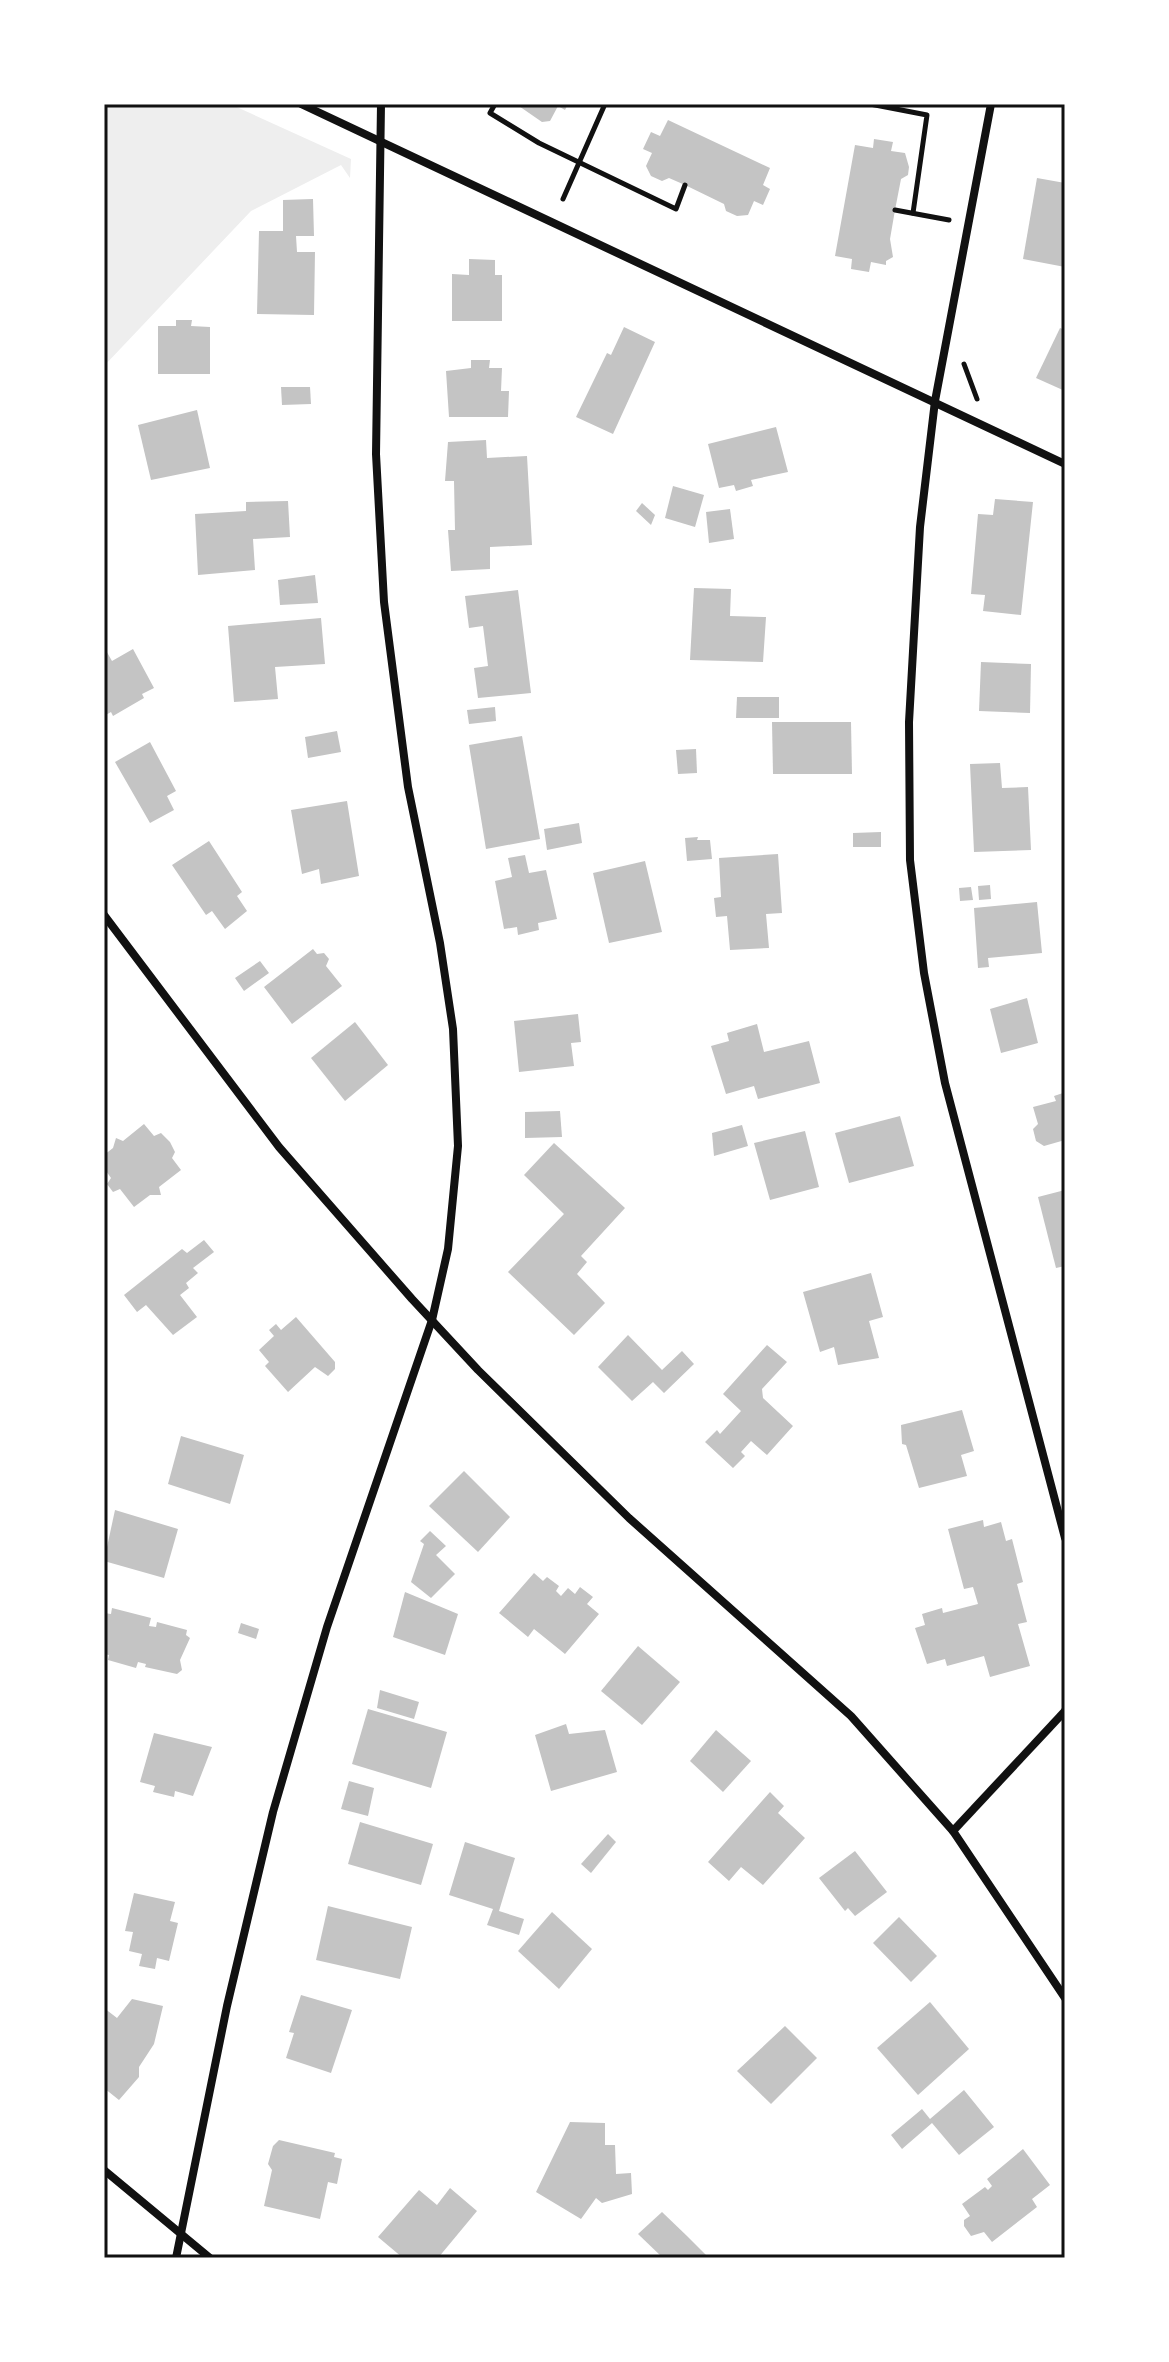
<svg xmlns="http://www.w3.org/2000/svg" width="1169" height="2362" viewBox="0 0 1169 2362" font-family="Bitter,serif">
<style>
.green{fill:#eee}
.building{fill:#c4c4c4}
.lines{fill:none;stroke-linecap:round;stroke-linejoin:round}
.path{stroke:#111;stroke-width:5}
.minor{stroke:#111;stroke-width:8}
.neatline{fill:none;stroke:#111;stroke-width:3}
</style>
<rect width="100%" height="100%" fill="#fff"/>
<path class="green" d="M 104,104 L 230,104 L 351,159 L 350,178 L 341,165 L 251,211 L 104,366 Z"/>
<g class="building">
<path d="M 516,104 L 568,104 L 565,110 L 558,106 L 550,121 L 542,122 Z"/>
<path d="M 668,120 L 770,168 L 763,185 L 770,189 L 763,205 L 754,201 L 748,215 L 737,216 L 726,211 L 724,204 L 685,185 L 669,178 L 662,181 L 651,176 L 646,166 L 652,153 L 643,149 L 651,132 L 660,136 Z"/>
<path d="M 874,139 L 893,142 L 891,151 L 905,153 L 909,167 L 908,175 L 901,179 L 895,210 L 890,239 L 893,257 L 886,261 L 886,265 L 871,262 L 869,272 L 851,269 L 852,259 L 835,256 L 855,145 L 873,148 Z"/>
<path d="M 1037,178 L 1065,183 L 1065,267 L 1023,259 Z"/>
<path d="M 313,199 L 314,236 L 296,236 L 297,252 L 315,252 L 314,315 L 257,314 L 259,231 L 283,231 L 283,200 Z"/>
<path d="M 469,259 L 495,260 L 495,275 L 502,275 L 502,321 L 452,321 L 452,274 L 469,275 Z"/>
<path d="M 176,320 L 192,320 L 191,326 L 210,327 L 210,374 L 158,374 L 158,326 L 176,326 Z"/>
<path d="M 624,327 L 655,342 L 613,434 L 576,417 L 607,353 L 611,355 Z"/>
<path d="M 1060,328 L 1065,330 L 1065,391 L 1036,378 Z"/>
<path d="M 471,360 L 490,360 L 489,368 L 502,368 L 501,391 L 509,391 L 508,417 L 449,417 L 446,371 L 471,368 Z"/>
<path d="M 281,387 L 310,387 L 311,404 L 282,405 Z"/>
<path d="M 197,410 L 210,468 L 151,480 L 138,425 Z"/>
<path d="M 776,427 L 788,472 L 751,480 L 753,486 L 736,491 L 734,485 L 719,488 L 708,444 Z"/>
<path d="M 486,440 L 487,458 L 527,456 L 532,545 L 490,547 L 490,569 L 451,571 L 448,530 L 455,530 L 454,481 L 445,481 L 448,442 Z"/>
<path d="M 673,486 L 704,495 L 695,527 L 665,518 Z"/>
<path d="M 995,499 L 1033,502 L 1021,615 L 983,611 L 985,595 L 971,594 L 978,514 L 993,515 Z"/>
<path d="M 288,501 L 290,537 L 253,539 L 255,570 L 198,575 L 195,514 L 246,511 L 246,502 Z"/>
<path d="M 642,503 L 655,515 L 651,525 L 636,511 Z"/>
<path d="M 730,509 L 734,539 L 709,543 L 706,512 Z"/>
<path d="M 315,575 L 318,603 L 280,605 L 278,580 Z"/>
<path d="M 694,588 L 731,589 L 730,616 L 766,617 L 763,662 L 690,660 Z"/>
<path d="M 518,590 L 531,693 L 478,698 L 474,668 L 488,666 L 483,626 L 469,628 L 465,596 Z"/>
<path d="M 321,618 L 325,664 L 275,667 L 278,699 L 234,702 L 228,626 Z"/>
<path d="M 104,647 L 112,661 L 133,649 L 154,688 L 142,694 L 144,698 L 113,716 L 111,712 L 104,716 Z"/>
<path d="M 981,662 L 1031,664 L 1030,713 L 979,711 Z"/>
<path d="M 737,697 L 779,697 L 779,718 L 736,718 Z"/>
<path d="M 495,707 L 496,721 L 469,724 L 467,710 Z"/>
<path d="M 772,722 L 851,722 L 852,774 L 773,774 Z"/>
<path d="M 337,731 L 341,752 L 308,758 L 305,737 Z"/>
<path d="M 522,736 L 540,839 L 486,849 L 469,745 Z"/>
<path d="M 150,742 L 176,791 L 167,796 L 174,810 L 150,823 L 115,762 Z"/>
<path d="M 696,749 L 697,773 L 678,774 L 676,750 Z"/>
<path d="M 1000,763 L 1002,788 L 1028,787 L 1031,850 L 974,852 L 970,764 Z"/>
<path d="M 347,801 L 359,876 L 321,884 L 319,869 L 302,874 L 291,810 Z"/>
<path d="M 579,823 L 582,843 L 547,850 L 544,829 Z"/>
<path d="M 881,832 L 881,847 L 853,847 L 853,833 Z"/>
<path d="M 698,837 L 697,840 L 710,840 L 712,859 L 687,861 L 685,838 Z"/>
<path d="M 209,841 L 242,892 L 237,896 L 247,911 L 225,929 L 212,911 L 206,915 L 172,865 Z"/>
<path d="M 778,854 L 782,913 L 766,914 L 769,948 L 730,950 L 727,916 L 716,917 L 714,898 L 721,897 L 719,858 Z"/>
<path d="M 525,855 L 529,873 L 546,870 L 557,919 L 538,923 L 539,930 L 518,935 L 517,927 L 504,929 L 495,881 L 512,877 L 508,858 Z"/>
<path d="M 645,861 L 662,932 L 609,943 L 593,873 Z"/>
<path d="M 990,885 L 991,899 L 979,900 L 978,886 Z"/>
<path d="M 971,887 L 973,900 L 960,901 L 959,888 Z"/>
<path d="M 1037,902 L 1042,953 L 988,958 L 989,967 L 978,968 L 974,908 Z"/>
<path d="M 313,949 L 317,954 L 324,953 L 329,959 L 326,966 L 342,986 L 292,1024 L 264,987 Z"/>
<path d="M 260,961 L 269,973 L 244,991 L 235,978 Z"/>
<path d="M 1027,998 L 1038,1043 L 1001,1053 L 990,1009 Z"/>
<path d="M 578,1014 L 581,1042 L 571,1043 L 574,1066 L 519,1072 L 514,1021 Z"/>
<path d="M 355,1022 L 388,1065 L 345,1101 L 311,1058 Z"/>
<path d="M 757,1024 L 764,1052 L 809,1041 L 820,1083 L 758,1099 L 754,1086 L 726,1094 L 711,1046 L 729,1041 L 727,1033 Z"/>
<path d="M 1063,1093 L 1065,1140 L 1044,1146 L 1036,1141 L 1033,1129 L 1038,1124 L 1033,1107 L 1056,1101 L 1054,1096 Z"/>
<path d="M 560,1111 L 562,1137 L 525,1138 L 525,1112 Z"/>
<path d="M 900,1116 L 914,1166 L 849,1183 L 835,1133 Z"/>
<path d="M 144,1124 L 154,1136 L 161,1133 L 170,1142 L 175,1152 L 172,1158 L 181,1170 L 159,1187 L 161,1195 L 150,1195 L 134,1207 L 120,1189 L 113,1192 L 107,1184 L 111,1178 L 104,1168 L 104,1155 L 113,1148 L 116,1138 L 123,1141 Z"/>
<path d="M 742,1125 L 748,1146 L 714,1156 L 712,1133 Z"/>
<path d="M 805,1131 L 819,1187 L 770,1200 L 754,1143 Z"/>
<path d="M 554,1143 L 625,1208 L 581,1256 L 587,1262 L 577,1274 L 605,1303 L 574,1335 L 508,1272 L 564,1214 L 524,1175 Z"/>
<path d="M 1065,1190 L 1065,1266 L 1056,1268 L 1038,1197 Z"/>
<path d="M 204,1240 L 214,1252 L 193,1268 L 198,1273 L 186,1283 L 189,1288 L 180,1295 L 197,1317 L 173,1335 L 146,1305 L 137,1312 L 124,1295 L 182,1249 L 187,1253 Z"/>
<path d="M 871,1273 L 883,1317 L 869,1321 L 879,1358 L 838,1365 L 834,1347 L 820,1352 L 803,1292 Z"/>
<path d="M 296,1317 L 335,1362 L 335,1369 L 328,1376 L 315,1367 L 288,1392 L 265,1366 L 269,1362 L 259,1350 L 274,1336 L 269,1330 L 276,1324 L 281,1330 Z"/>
<path d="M 628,1335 L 662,1370 L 682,1351 L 694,1364 L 664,1393 L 653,1382 L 632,1401 L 598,1367 Z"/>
<path d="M 767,1345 L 787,1362 L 762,1389 L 763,1398 L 793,1426 L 767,1455 L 751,1441 L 741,1452 L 745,1456 L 733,1468 L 705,1442 L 717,1430 L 720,1434 L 741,1411 L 723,1394 Z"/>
<path d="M 962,1410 L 974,1451 L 961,1455 L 967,1476 L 919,1488 L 906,1445 L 902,1444 L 901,1425 Z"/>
<path d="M 181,1436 L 244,1455 L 230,1504 L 168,1484 Z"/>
<path d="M 464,1471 L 510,1517 L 478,1552 L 429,1506 Z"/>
<path d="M 115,1510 L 178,1529 L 164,1578 L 104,1561 Z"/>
<path d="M 983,1520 L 984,1527 L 1001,1522 L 1006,1541 L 1012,1539 L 1023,1582 L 1017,1584 L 1027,1622 L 1018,1624 L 1030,1666 L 990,1677 L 984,1656 L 947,1666 L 945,1659 L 927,1664 L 915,1628 L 925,1625 L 922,1614 L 942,1608 L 943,1613 L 978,1604 L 973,1587 L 964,1589 L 948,1529 Z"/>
<path d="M 430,1531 L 446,1546 L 436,1555 L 455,1574 L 431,1598 L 411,1582 L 424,1544 L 420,1541 Z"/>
<path d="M 534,1573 L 543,1581 L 547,1577 L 559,1586 L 556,1591 L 561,1596 L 568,1588 L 575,1594 L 580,1587 L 593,1597 L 587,1604 L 599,1614 L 565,1654 L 534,1629 L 528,1637 L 499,1613 Z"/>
<path d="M 405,1592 L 458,1614 L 445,1655 L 393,1637 Z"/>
<path d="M 112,1608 L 151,1618 L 149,1626 L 156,1627 L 157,1622 L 187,1630 L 186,1635 L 190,1638 L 180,1660 L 182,1670 L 177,1674 L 145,1667 L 146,1664 L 138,1662 L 136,1668 L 108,1660 L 109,1655 L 104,1654 L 104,1613 L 111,1614 Z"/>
<path d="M 241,1623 L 259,1629 L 256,1639 L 238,1633 Z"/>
<path d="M 638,1646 L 680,1682 L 642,1725 L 601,1691 Z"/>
<path d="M 380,1690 L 419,1702 L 414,1719 L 377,1708 Z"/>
<path d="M 368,1709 L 447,1732 L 431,1788 L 352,1764 Z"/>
<path d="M 566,1724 L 569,1734 L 605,1730 L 617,1772 L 551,1791 L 535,1735 Z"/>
<path d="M 716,1730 L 751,1761 L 723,1792 L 690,1761 Z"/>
<path d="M 154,1733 L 212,1747 L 193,1796 L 175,1791 L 174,1797 L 153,1792 L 155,1786 L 140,1782 Z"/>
<path d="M 349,1781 L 374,1788 L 368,1816 L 341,1809 Z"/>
<path d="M 770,1792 L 784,1806 L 778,1813 L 805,1838 L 763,1885 L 741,1867 L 729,1881 L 708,1862 Z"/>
<path d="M 360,1822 L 433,1844 L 421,1885 L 348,1864 Z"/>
<path d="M 608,1834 L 616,1842 L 591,1873 L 581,1864 Z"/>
<path d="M 465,1842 L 515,1858 L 499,1911 L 524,1919 L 519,1935 L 487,1925 L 493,1909 L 449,1895 Z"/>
<path d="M 855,1851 L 887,1892 L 855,1916 L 848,1908 L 845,1911 L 819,1878 Z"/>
<path d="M 134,1893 L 175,1902 L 170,1921 L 178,1923 L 169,1961 L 157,1958 L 155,1969 L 139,1966 L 142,1954 L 129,1951 L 133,1932 L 125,1931 Z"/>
<path d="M 328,1906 L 412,1927 L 400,1979 L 316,1960 Z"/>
<path d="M 552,1912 L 592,1949 L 559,1989 L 518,1951 Z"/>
<path d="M 899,1917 L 937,1956 L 911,1982 L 873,1943 Z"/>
<path d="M 301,1995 L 352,2010 L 331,2073 L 286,2058 L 294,2033 L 289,2032 Z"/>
<path d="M 132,1999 L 163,2006 L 154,2044 L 139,2067 L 139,2077 L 119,2100 L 104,2088 L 104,2008 L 117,2018 Z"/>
<path d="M 930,2002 L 969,2049 L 918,2095 L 877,2048 Z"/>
<path d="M 785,2026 L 817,2058 L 771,2104 L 737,2071 Z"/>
<path d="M 964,2090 L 994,2127 L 959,2155 L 932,2123 L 902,2149 L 891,2135 L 922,2109 L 930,2119 Z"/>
<path d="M 570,2122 L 605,2123 L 605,2145 L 615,2145 L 616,2174 L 631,2173 L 632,2194 L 602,2203 L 596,2198 L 581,2219 L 536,2192 Z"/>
<path d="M 279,2140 L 335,2153 L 334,2157 L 342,2159 L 337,2184 L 328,2182 L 320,2219 L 264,2206 L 272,2170 L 268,2164 L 273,2146 Z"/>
<path d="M 1023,2149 L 1050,2185 L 1032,2199 L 1037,2207 L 992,2242 L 984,2232 L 971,2236 L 964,2226 L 964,2220 L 970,2216 L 962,2204 L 985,2187 L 988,2190 L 992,2186 L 987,2179 Z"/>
<path d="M 450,2188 L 477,2211 L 438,2258 L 403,2258 L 378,2237 L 419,2190 L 437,2205 Z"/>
<path d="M 662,2212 L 687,2236 L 709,2258 L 663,2258 L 638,2234 Z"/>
</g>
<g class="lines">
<g class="path">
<path d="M 495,104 L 490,113 L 539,143 L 676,209 L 685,185"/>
<path d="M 870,104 L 927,115 L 913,213"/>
<path d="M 563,199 L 605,104"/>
<path d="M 895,210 L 949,220"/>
<path d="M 964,364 L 977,399"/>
</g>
<g class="minor">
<path d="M 301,104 L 1065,464"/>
<path d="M 991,104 L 935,401 L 920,527 L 909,722 L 910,860 L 924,973 L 945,1083 L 1065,1538"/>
<path d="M 104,915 L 279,1147 L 412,1299 L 478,1370 L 629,1518 L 851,1716 L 953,1831 L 1065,1998"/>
<path d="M 953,1831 L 1065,1711"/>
<path d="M 104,2170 L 210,2258"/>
<path d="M 176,2258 L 227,2006 L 273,1812 L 327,1627 L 432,1320 L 448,1249 L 458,1146 L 453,1029 L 440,943 L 408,787 L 384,602 L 376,454 L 381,104"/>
</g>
</g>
<rect width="1169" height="2362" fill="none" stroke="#ffffff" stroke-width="212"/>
<rect x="106" y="106" width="957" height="2150" class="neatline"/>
</svg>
